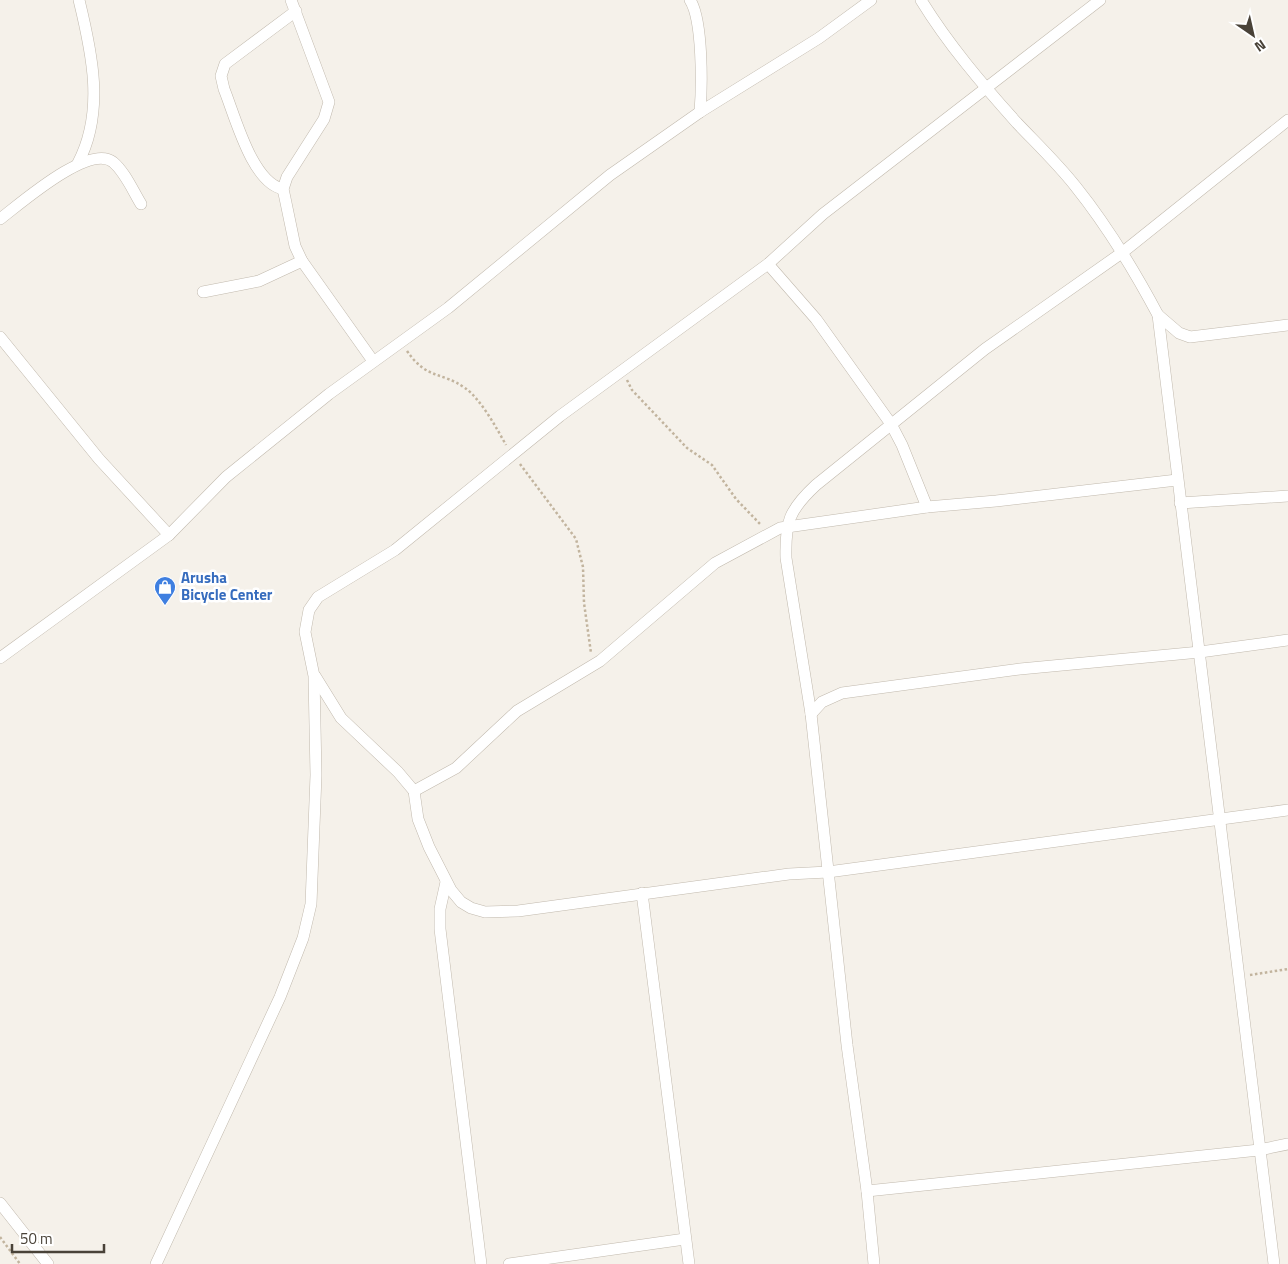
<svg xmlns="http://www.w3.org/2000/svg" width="1288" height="1264" viewBox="0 0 1288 1264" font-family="'Titillium Web',sans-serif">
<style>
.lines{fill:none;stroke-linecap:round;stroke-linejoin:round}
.street-casing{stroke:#c1b9ad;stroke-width:12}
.path{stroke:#c2b49e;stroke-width:2.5;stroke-dasharray:2.5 2.5;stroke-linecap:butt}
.street{stroke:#fff;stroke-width:11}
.labels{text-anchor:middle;stroke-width:5;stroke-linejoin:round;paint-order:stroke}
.shop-label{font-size:15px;font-weight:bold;fill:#366cbe;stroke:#fff;text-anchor:start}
</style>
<rect width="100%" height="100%" fill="#f5f1ea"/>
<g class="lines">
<g class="street-casing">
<g id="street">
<path d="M 291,0 L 329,102 L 324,119 L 287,177 L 283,189 L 285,198 L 295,246 L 302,261 L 373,361"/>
<path d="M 690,0 C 703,20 702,87 700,112"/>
<path d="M 921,0 C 948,44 982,84 1017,123 C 1037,144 1058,164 1076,187 C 1108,227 1134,270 1158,315 L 1274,1264"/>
<path d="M 78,163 C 105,112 92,53 79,0"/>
<path d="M 283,189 C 252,183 235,116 224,89 L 221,76 L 225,64 L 296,11"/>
<path d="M 0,219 C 20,204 89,143 113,162 C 125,172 133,191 141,204"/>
<path d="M 768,264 L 816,319 L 891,424 L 902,445 L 927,507"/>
<path d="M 203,292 L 259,281 L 302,261"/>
<path d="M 1158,315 L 1179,333 L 1190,337 L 1288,325"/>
<path d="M 0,337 L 99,459 L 169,535"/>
<path d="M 1180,503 L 1288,496"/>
<path d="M 0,658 L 169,535 L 226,477 L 329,394 L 448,308 L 610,175 L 700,112 L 819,38 L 871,0"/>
<path d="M 315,676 L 341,718 L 398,772 L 414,791 L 418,819 L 429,847 L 451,890 L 461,902 L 471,908 L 485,912 L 518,911 L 789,874 L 828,872 L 1288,810"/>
<path d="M 811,714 L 822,702 L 842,693 L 1020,669 L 1200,652 L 1288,640"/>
<path d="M 414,791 L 456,768 L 517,711 L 600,661 L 715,563 L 780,528 L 927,507 L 996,501 L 1177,480"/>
<path d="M 446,882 L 440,909 L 440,929 L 481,1264"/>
<path d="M 642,893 L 689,1264"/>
<path d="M 867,1191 L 1259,1150 L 1288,1144"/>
<path d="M 0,1203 L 48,1264"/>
<path d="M 156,1264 L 280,997 L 303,938 L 311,904 L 316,775 L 314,676 L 305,632 L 309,610 L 318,597 L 395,550 L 560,416 L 768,264 L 823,214 L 1100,0"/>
<path d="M 509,1264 L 685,1239"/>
<path d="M 874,1264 L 867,1191 L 847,1045 L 811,714 L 786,558 C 785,522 789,510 816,485 L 985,349 L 1123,252 L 1288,120"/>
</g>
</g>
<g class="path">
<path d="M 407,351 C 427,380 441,371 465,388 C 481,399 497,429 506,445"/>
<path d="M 627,380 L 632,390 L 687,448 L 712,465 L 736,499 L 761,525"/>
<path d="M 520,464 L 576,539 L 583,567 L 584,603 L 591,653"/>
<path d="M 1250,975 L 1288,969"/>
<path d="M 0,1237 L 20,1264"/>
</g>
<use href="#street" class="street"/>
</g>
<defs>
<g id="shop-pin" transform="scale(1.125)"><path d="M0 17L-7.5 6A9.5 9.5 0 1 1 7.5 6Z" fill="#3f7fe0" stroke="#fff"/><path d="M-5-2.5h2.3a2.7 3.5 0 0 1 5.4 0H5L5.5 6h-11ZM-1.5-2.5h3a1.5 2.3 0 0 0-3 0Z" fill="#fff"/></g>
</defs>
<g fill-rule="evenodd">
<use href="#shop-pin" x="165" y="587"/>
</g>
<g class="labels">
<g class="shop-label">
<text x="181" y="583">Arusha<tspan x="181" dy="17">Bicycle Center</tspan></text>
</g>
</g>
<g transform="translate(1253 35) rotate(146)" stroke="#ffffff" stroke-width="4" paint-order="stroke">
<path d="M0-4L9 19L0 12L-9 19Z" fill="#494238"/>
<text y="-8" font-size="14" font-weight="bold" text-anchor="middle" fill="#494238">N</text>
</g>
<path d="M12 1244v8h92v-8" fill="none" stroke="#494238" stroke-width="2.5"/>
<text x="20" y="1244" font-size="15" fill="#494238" stroke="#ffffff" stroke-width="4" paint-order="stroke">50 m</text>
</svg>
